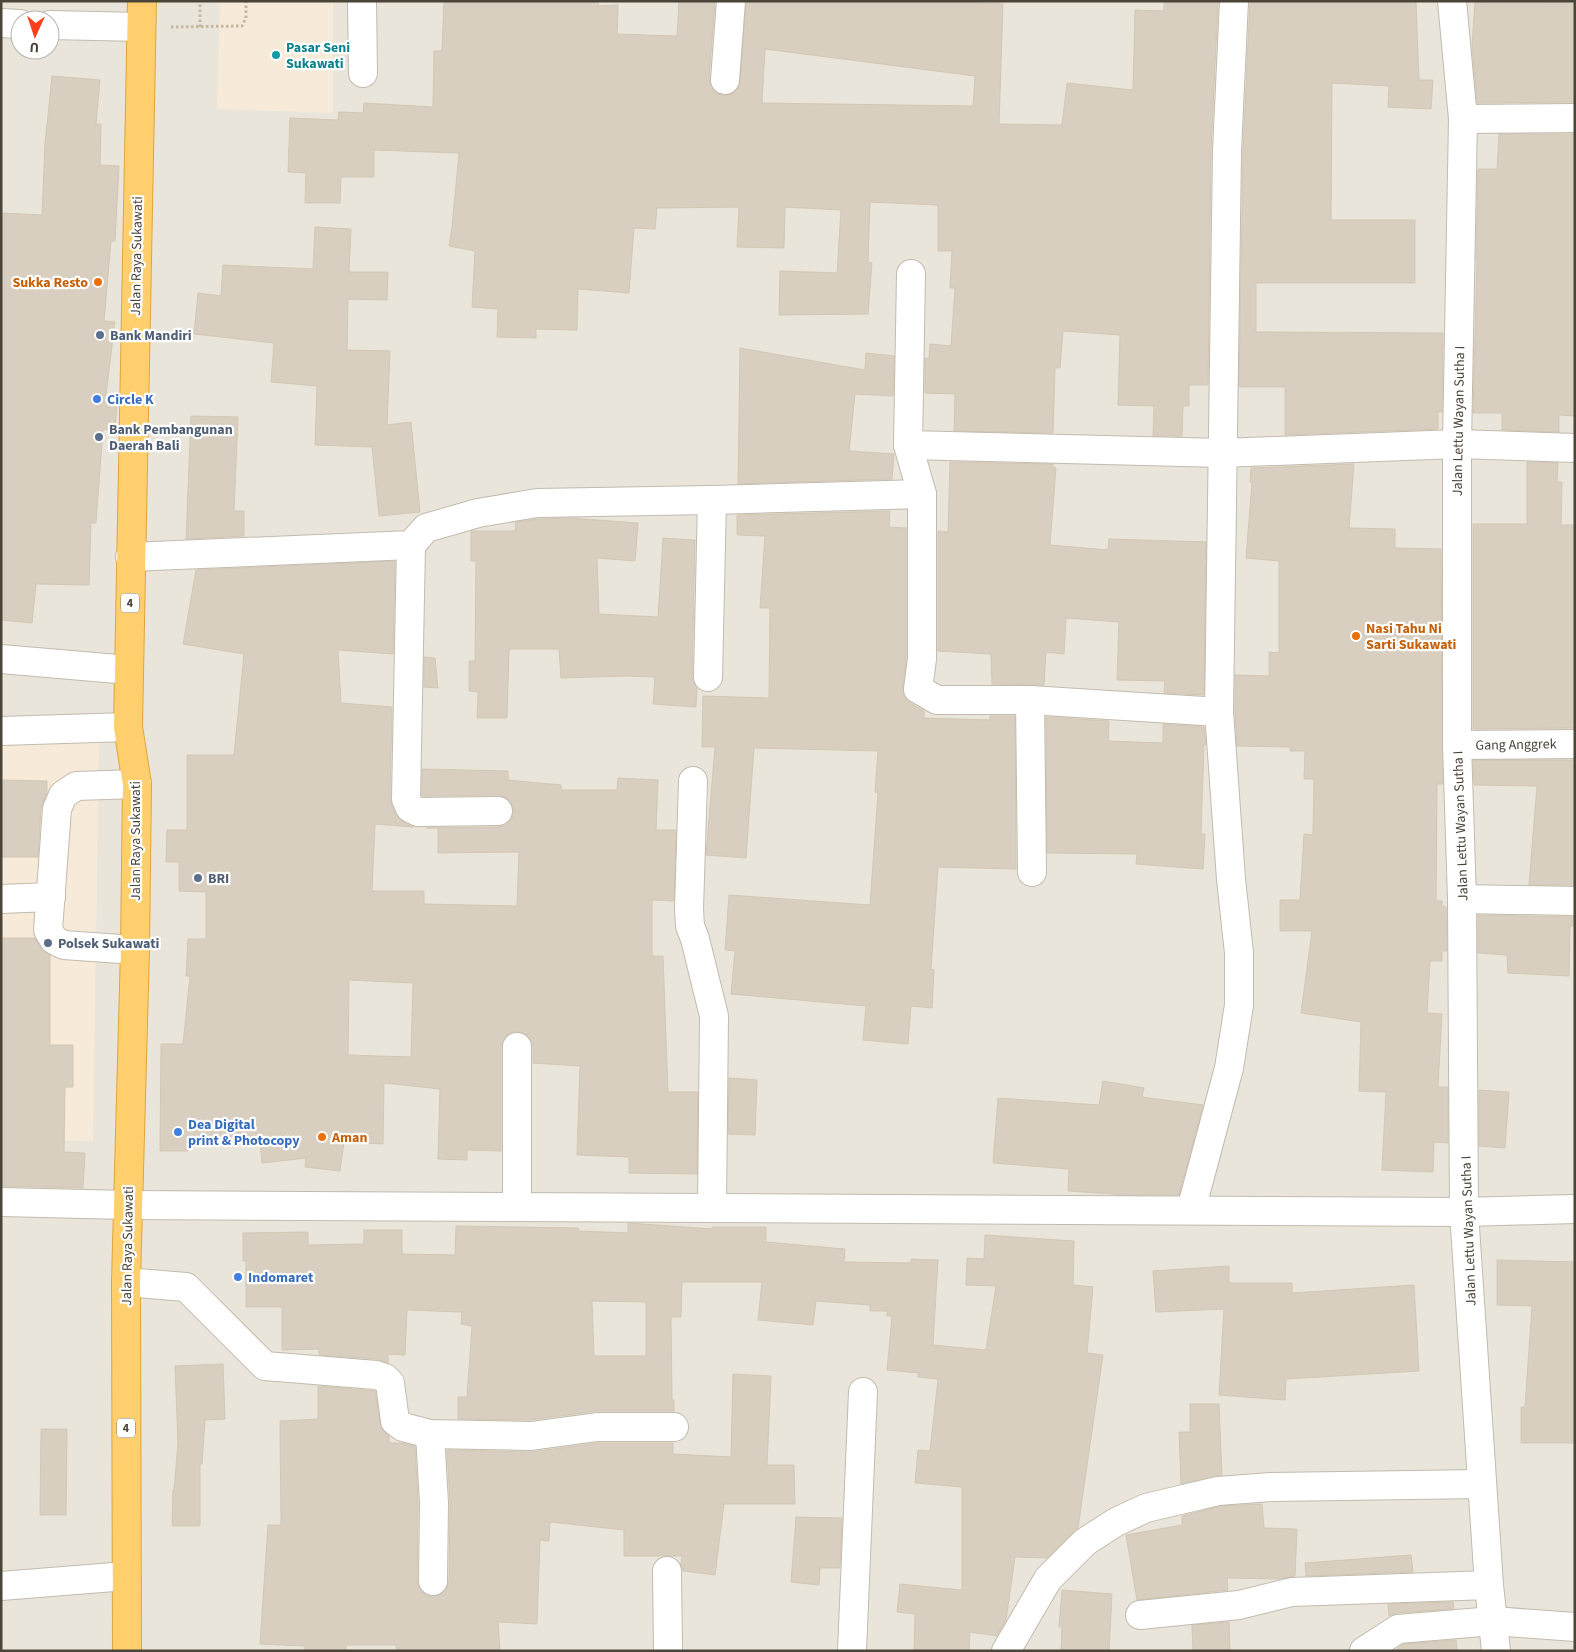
<svg xmlns="http://www.w3.org/2000/svg" width="1576" height="1652" viewBox="0 0 1576 1652" font-family="'Source Sans 3',sans-serif">
<style>
.residential{fill:#eae5da;fill-rule:evenodd}
.commercial{fill:#f7ead8}
.building{fill:#d8cfc1;stroke:#d3c7b4;fill-rule:evenodd}
.lines{fill:none;stroke-linecap:round;stroke-linejoin:round}
.minor-casing{stroke:#c2bbae;stroke-width:30}
.highway-casing{stroke:#e0a43c;stroke-width:30}
.path{stroke:#c4b79f;stroke-width:3;stroke-dasharray:2.5 2.5;stroke-linecap:butt}
.minor{stroke:#fff;stroke-width:28}
.highway{stroke:#ffcf6e;stroke-width:28}
.culture-dot{fill:#0f9aa8;stroke:#fff;stroke-width:2}
.food-dot{fill:#e8710a;stroke:#fff;stroke-width:2}
.service-dot{fill:#5c6f8a;stroke:#fff;stroke-width:2}
.shop-dot{fill:#3f7fe0;stroke:#fff;stroke-width:2}
.labels{text-anchor:middle;stroke-width:4.5;stroke-linejoin:round;paint-order:stroke}
.shield{fill:#fff;stroke:#817c74;stroke-width:1}
.shield-label{font-size:12px;font-weight:bold;fill:#4b4439}
.culture-label{font-size:14px;font-weight:bold;fill:#0d838f;stroke:#fff;text-anchor:start}
.street-label{font-size:14px;fill:#4b4439;stroke:#fff}
.food-label{font-size:14px;font-weight:bold;fill:#c56008;stroke:#fff;text-anchor:start}
.service-label{font-size:14px;font-weight:bold;fill:#4e5e75;stroke:#fff;text-anchor:start}
.shop-label{font-size:14px;font-weight:bold;fill:#366cbe;stroke:#fff;text-anchor:start}
</style>
<rect width="100%" height="100%" fill="#f6f3ec"/>
<path class="residential" d="M 1,1 L 1575,1 L 1575,1651 L 1,1651 ZM 20,20 L 50,20 L 50,50 L 20,50 Z"/>
<g class="commercial">
<path d="M 220,1 L 333,1 L 333,113 L 217,109 Z"/>
<path d="M 99,741 L 93,1141 L 1,1140 L 1,746 Z"/>
</g>
<g class="building">
<path d="M 444,1 L 598,1 L 598,6 L 618,5 L 617,34 L 677,36 L 679,1 L 715,1 L 709,79 L 711,86 L 716,93 L 724,96 L 732,94 L 738,88 L 740,82 L 746,1 L 982,1 L 982,3 L 1003,4 L 999,124 L 1062,125 L 1067,83 L 1133,90 L 1135,10 L 1164,11 L 1164,1 L 1218,1 L 1211,150 L 1208,385 L 1189,385 L 1189,406 L 1183,406 L 1182,436 L 1153,436 L 1154,406 L 1118,405 L 1120,335 L 1063,331 L 1060,368 L 1055,368 L 1053,433 L 954,431 L 955,394 L 925,393 L 925,358 L 929,359 L 930,344 L 951,346 L 955,288 L 950,288 L 952,251 L 938,251 L 938,205 L 870,202 L 868,262 L 872,263 L 868,314 L 779,315 L 780,271 L 837,273 L 841,210 L 785,207 L 784,248 L 737,247 L 739,207 L 657,208 L 655,229 L 634,228 L 629,293 L 578,289 L 577,330 L 536,329 L 536,338 L 497,337 L 498,309 L 472,307 L 475,251 L 449,246 L 452,227 L 459,153 L 374,150 L 374,177 L 341,177 L 340,203 L 305,203 L 306,173 L 288,172 L 290,118 L 338,120 L 339,112 L 363,113 L 364,103 L 433,107 L 434,51 L 442,51 ZM 765,49 L 975,76 L 973,106 L 762,103 Z"/>
<path d="M 1250,1 L 1416,1 L 1419,80 L 1433,80 L 1431,109 L 1388,107 L 1389,86 L 1332,83 L 1331,220 L 1415,220 L 1415,283 L 1256,283 L 1256,332 L 1443,333 L 1442,412 L 1438,412 L 1438,429 L 1285,435 L 1285,387 L 1241,387 L 1239,386 L 1243,151 Z"/>
<path d="M 1496,1 L 1575,2 L 1575,102 L 1477,103 L 1472,45 L 1475,2 L 1496,3 Z"/>
<path d="M 52,76 L 100,80 L 96,124 L 101,124 L 100,165 L 119,166 L 115,241 L 111,241 L 104,321 L 115,322 L 105,402 L 117,403 L 115,431 L 103,429 L 96,523 L 91,523 L 89,585 L 36,584 L 32,623 L 1,620 L 1,213 L 42,215 L 45,144 Z"/>
<path d="M 1499,134 L 1575,134 L 1575,416 L 1559,415 L 1559,432 L 1502,430 L 1502,413 L 1473,413 L 1477,261 L 1476,261 L 1478,169 L 1497,169 Z"/>
<path d="M 315,227 L 351,229 L 349,272 L 388,272 L 387,300 L 348,299 L 347,350 L 390,351 L 387,425 L 411,422 L 420,512 L 379,516 L 372,447 L 315,445 L 317,386 L 271,382 L 274,343 L 194,334 L 198,293 L 221,296 L 223,265 L 313,269 Z"/>
<path d="M 740,348 L 865,370 L 866,353 L 894,356 L 893,396 L 855,394 L 849,451 L 894,454 L 892,479 L 738,484 Z"/>
<path d="M 191,416 L 238,417 L 234,511 L 244,511 L 244,536 L 186,539 Z"/>
<path d="M 950,462 L 1053,464 L 1053,467 L 1056,468 L 1050,545 L 1108,550 L 1109,539 L 1206,542 L 1204,695 L 1164,693 L 1165,681 L 1117,680 L 1119,622 L 1066,618 L 1064,654 L 1046,652 L 1044,685 L 992,684 L 991,654 L 938,651 L 938,531 L 948,532 Z"/>
<path d="M 1527,462 L 1558,463 L 1557,482 L 1562,482 L 1561,525 L 1575,525 L 1575,728 L 1473,729 L 1473,524 L 1527,524 Z"/>
<path d="M 1354,464 L 1349,528 L 1395,529 L 1395,548 L 1441,549 L 1443,784 L 1437,784 L 1436,901 L 1442,901 L 1442,906 L 1446,907 L 1447,951 L 1442,951 L 1442,961 L 1430,961 L 1427,1013 L 1442,1014 L 1438,1087 L 1448,1087 L 1448,1143 L 1434,1142 L 1433,1172 L 1382,1170 L 1386,1092 L 1359,1091 L 1361,1022 L 1301,1013 L 1312,931 L 1280,931 L 1280,900 L 1300,900 L 1304,834 L 1313,835 L 1314,779 L 1304,779 L 1305,751 L 1290,751 L 1290,747 L 1237,746 L 1235,712 L 1235,675 L 1269,676 L 1269,652 L 1279,653 L 1279,561 L 1246,558 L 1252,482 L 1250,482 L 1251,468 Z"/>
<path d="M 890,511 L 889,527 L 906,528 L 906,658 L 903,687 L 904,696 L 910,703 L 924,711 L 924,718 L 990,720 L 990,716 L 1015,716 L 1016,869 L 938,867 L 931,969 L 934,970 L 932,1008 L 911,1006 L 908,1044 L 863,1040 L 866,1006 L 731,994 L 735,951 L 725,950 L 729,895 L 870,905 L 878,793 L 875,792 L 878,751 L 754,748 L 746,858 L 706,855 L 715,747 L 702,747 L 703,696 L 769,698 L 770,608 L 760,608 L 765,536 L 737,535 L 737,515 Z"/>
<path d="M 571,518 L 638,523 L 635,561 L 597,558 L 599,614 L 658,617 L 663,538 L 695,540 L 692,677 L 694,684 L 697,688 L 696,707 L 653,704 L 655,677 L 627,676 L 561,678 L 559,649 L 509,649 L 507,718 L 477,718 L 478,692 L 469,691 L 469,661 L 475,661 L 476,561 L 471,561 L 471,531 L 515,531 L 516,522 L 538,519 Z"/>
<path d="M 395,561 L 393,654 L 338,650 L 341,703 L 392,707 L 390,799 L 396,815 L 403,822 L 413,827 L 375,824 L 372,891 L 424,891 L 424,904 L 517,906 L 519,852 L 438,853 L 438,828 L 426,828 L 498,827 L 506,825 L 512,818 L 514,810 L 511,803 L 505,797 L 498,795 L 422,796 L 422,769 L 508,771 L 508,780 L 561,785 L 561,790 L 617,790 L 618,778 L 658,780 L 656,830 L 676,830 L 674,901 L 652,900 L 652,956 L 663,956 L 668,1092 L 698,1092 L 697,1174 L 629,1173 L 629,1157 L 577,1155 L 580,1066 L 533,1063 L 533,1047 L 531,1040 L 525,1034 L 517,1031 L 509,1034 L 503,1040 L 501,1047 L 501,1151 L 467,1150 L 467,1160 L 438,1159 L 440,1089 L 384,1083 L 383,1144 L 344,1142 L 340,1171 L 305,1167 L 306,1158 L 262,1163 L 260,1142 L 188,1144 L 188,1151 L 160,1151 L 161,1044 L 183,1044 L 190,976 L 186,976 L 188,939 L 206,939 L 206,892 L 179,891 L 179,862 L 166,862 L 167,830 L 187,830 L 187,755 L 234,755 L 244,654 L 183,644 L 196,570 ZM 349,980 L 413,983 L 411,1057 L 348,1055 Z"/>
<path d="M 424,657 L 435,658 L 438,688 L 424,687 Z"/>
<path d="M 1046,717 L 1109,721 L 1108,741 L 1163,743 L 1163,724 L 1204,727 L 1206,745 L 1204,745 L 1201,834 L 1205,834 L 1203,869 L 1136,864 L 1137,854 L 1047,853 Z"/>
<path d="M 1473,760 L 1575,760 L 1575,885 L 1529,885 L 1537,786 L 1474,785 Z"/>
<path d="M 1,780 L 47,781 L 47,793 L 41,808 L 38,857 L 1,857 Z"/>
<path d="M 1478,915 L 1575,917 L 1575,926 L 1570,926 L 1569,976 L 1508,973 L 1507,955 L 1478,953 Z"/>
<path d="M 1,938 L 35,938 L 41,948 L 50,955 L 50,1045 L 73,1045 L 73,1087 L 65,1087 L 64,1152 L 85,1153 L 83,1188 L 1,1186 Z"/>
<path d="M 729,1078 L 757,1080 L 755,1135 L 728,1134 Z"/>
<path d="M 1103,1081 L 1144,1088 L 1142,1097 L 1203,1105 L 1179,1195 L 1127,1195 L 1068,1191 L 1069,1169 L 993,1163 L 998,1098 L 1099,1105 Z"/>
<path d="M 1479,1090 L 1509,1092 L 1505,1148 L 1479,1146 Z"/>
<path d="M 628,1223 L 712,1229 L 712,1227 L 766,1227 L 766,1242 L 845,1249 L 844,1262 L 911,1263 L 911,1259 L 938,1260 L 933,1345 L 986,1350 L 996,1286 L 966,1285 L 967,1258 L 984,1259 L 985,1235 L 1074,1241 L 1073,1285 L 1093,1287 L 1087,1353 L 1103,1355 L 1078,1528 L 1047,1558 L 1015,1557 L 1006,1620 L 997,1636 L 970,1632 L 969,1651 L 914,1651 L 915,1614 L 897,1612 L 900,1584 L 962,1590 L 962,1487 L 915,1483 L 918,1450 L 930,1451 L 938,1379 L 918,1377 L 919,1373 L 887,1370 L 892,1316 L 887,1316 L 887,1311 L 870,1311 L 870,1305 L 816,1301 L 813,1325 L 758,1320 L 762,1282 L 682,1282 L 681,1317 L 671,1317 L 672,1400 L 674,1400 L 674,1411 L 597,1411 L 530,1420 L 458,1419 L 458,1397 L 467,1397 L 472,1326 L 461,1324 L 462,1312 L 407,1310 L 405,1355 L 388,1354 L 388,1363 L 377,1359 L 319,1355 L 319,1349 L 282,1350 L 282,1307 L 246,1307 L 246,1261 L 243,1261 L 243,1233 L 308,1232 L 308,1245 L 364,1244 L 364,1230 L 402,1230 L 402,1254 L 455,1255 L 456,1226 L 578,1228 L 579,1231 L 628,1233 ZM 592,1301 L 646,1302 L 646,1356 L 594,1356 Z"/>
<path d="M 1497,1260 L 1575,1262 L 1575,1443 L 1521,1443 L 1521,1407 L 1525,1407 L 1532,1306 L 1497,1305 Z"/>
<path d="M 1229,1266 L 1229,1283 L 1292,1283 L 1292,1293 L 1414,1285 L 1419,1371 L 1286,1379 L 1285,1400 L 1219,1395 L 1224,1309 L 1156,1312 L 1153,1271 Z"/>
<path d="M 223,1364 L 225,1419 L 205,1420 L 202,1464 L 200,1464 L 200,1526 L 172,1526 L 173,1490 L 174,1490 L 178,1443 L 175,1366 Z"/>
<path d="M 733,1374 L 771,1376 L 767,1465 L 794,1465 L 795,1504 L 724,1504 L 715,1575 L 683,1571 L 681,1564 L 682,1556 L 624,1556 L 624,1530 L 550,1522 L 549,1541 L 540,1540 L 537,1624 L 498,1622 L 500,1651 L 397,1651 L 396,1645 L 346,1645 L 346,1651 L 305,1651 L 305,1646 L 260,1644 L 268,1525 L 281,1525 L 280,1421 L 318,1419 L 318,1386 L 375,1391 L 380,1423 L 382,1429 L 389,1436 L 389,1443 L 401,1443 L 415,1446 L 418,1503 L 417,1581 L 419,1588 L 425,1594 L 433,1597 L 440,1595 L 446,1589 L 449,1581 L 450,1503 L 447,1450 L 531,1452 L 598,1443 L 673,1443 L 673,1454 L 731,1457 Z"/>
<path d="M 1190,1404 L 1219,1404 L 1222,1475 L 1181,1484 L 1179,1432 L 1190,1432 Z"/>
<path d="M 41,1429 L 67,1429 L 66,1515 L 40,1515 Z"/>
<path d="M 1262,1504 L 1264,1528 L 1297,1529 L 1295,1576 L 1280,1579 L 1227,1578 L 1228,1590 L 1137,1600 L 1126,1535 L 1182,1525 L 1182,1516 L 1220,1506 Z"/>
<path d="M 796,1517 L 842,1518 L 840,1568 L 820,1568 L 819,1585 L 791,1582 Z"/>
<path d="M 1411,1555 L 1413,1572 L 1306,1576 L 1305,1563 Z"/>
<path d="M 1062,1590 L 1112,1594 L 1109,1651 L 1061,1651 L 1062,1627 L 1059,1627 Z"/>
<path d="M 1453,1602 L 1454,1609 L 1397,1613 L 1389,1616 L 1388,1604 Z"/>
<path d="M 1229,1622 L 1230,1651 L 1193,1651 L 1192,1625 Z"/>
<path d="M 1456,1640 L 1457,1651 L 1395,1651 L 1403,1644 Z"/>
</g>
<g class="lines">
<g class="minor-casing">
<g id="minor">
<path d="M 362,1 L 363,73"/>
<path d="M 1452,1 L 1463,119 L 1457,444 L 1457,745 L 1462,899 L 1464,1212 L 1489,1585 L 1496,1651"/>
<path d="M 1,23 L 20,24"/>
<path d="M 50,25 L 141,27"/>
<path d="M 725,80 L 731,1"/>
<path d="M 1463,119 L 1575,118"/>
<path d="M 911,274 L 908,445 L 922,494 L 922,659 L 918,689 L 937,700 L 1030,700 L 1219,712"/>
<path d="M 908,445 L 1222,453 L 1457,444 L 1575,448"/>
<path d="M 411,545 L 406,799 L 410,808 L 418,812 L 498,811"/>
<path d="M 130,557 L 411,545 L 426,528 L 478,513 L 537,503 L 712,500 L 922,494"/>
<path d="M 1,659 L 129,670"/>
<path d="M 708,677 L 712,500"/>
<path d="M 1030,700 L 1032,872"/>
<path d="M 1,731 L 128,727"/>
<path d="M 1457,745 L 1575,744"/>
<path d="M 693,781 L 689,909 L 690,926 L 695,939 L 714,1016 L 712,1208"/>
<path d="M 1,899 L 51,897"/>
<path d="M 1462,899 L 1575,901"/>
<path d="M 135,950 L 64,945 L 54,940 L 48,930 L 57,809 L 63,795 L 76,786 L 137,784"/>
<path d="M 1,1202 L 127,1205 L 1464,1212 L 1575,1209"/>
<path d="M 517,1207 L 517,1047"/>
<path d="M 1191,1210 L 1229,1068 L 1239,1005 L 1239,953 L 1231,879 L 1219,712 L 1227,151 L 1234,1"/>
<path d="M 126,1282 L 186,1287 L 265,1366 L 376,1375 L 385,1378 L 390,1383 L 395,1421 L 403,1427 L 430,1434 L 531,1436 L 597,1427 L 674,1427"/>
<path d="M 430,1434 L 434,1503 L 433,1581"/>
<path d="M 667,1571 L 668,1651"/>
<path d="M 1,1586 L 126,1576"/>
<path d="M 1140,1615 L 1239,1605 L 1292,1592 L 1489,1585"/>
<path d="M 852,1651 L 863,1392"/>
<path d="M 1006,1651 L 1048,1579 L 1085,1542 L 1116,1522 L 1146,1508 L 1218,1491 L 1271,1487 L 1482,1484"/>
<path d="M 1364,1651 L 1398,1629 L 1422,1627 L 1493,1621 L 1575,1627"/>
</g>
</g>
<g class="highway-casing">
<path id="highway" d="M 127,1651 L 126,1282 L 135,950 L 137,784 L 128,727 L 142,1"/>
</g>
<g class="path">
<path d="M 171,27 L 242,26 L 246,18 L 246,1"/>
<path d="M 200,27 L 200,1"/>
</g>
<use href="#minor" class="minor"/>
<use href="#highway" class="highway"/>
</g>
<circle class="culture-dot" cx="276" cy="55" r="5"/>
<g class="food-dot">
<circle cx="98" cy="282" r="5"/>
<circle cx="1356" cy="636" r="5"/>
<circle cx="322" cy="1137" r="5"/>
</g>
<g class="service-dot">
<circle cx="100" cy="335" r="5"/>
<circle cx="99" cy="437" r="5"/>
<circle cx="198" cy="878" r="5"/>
<circle cx="48" cy="943" r="5"/>
</g>
<g class="shop-dot">
<circle cx="97" cy="399" r="5"/>
<circle cx="178" cy="1132" r="5"/>
<circle cx="238" cy="1277" r="5"/>
</g>
<g class="labels">
<g class="shield">
<rect x="121" y="593.5" width="18" height="19" rx="4"/>
<rect x="117" y="1418.5" width="18" height="19" rx="4"/>
</g>
<g class="shield-label">
<text x="130" y="607">4</text>
<text x="126" y="1432">4</text>
</g>
<g class="culture-label">
<text x="286" y="52">Pasar Seni<tspan x="286" dy="16">Sukawati</tspan></text>
</g>
<g class="street-label">
<text transform="translate(136 256) rotate(-89)" y="5">Jalan Raya Sukawati</text>
<text transform="translate(1458 421) rotate(-89)" y="5">Jalan Lettu Wayan Sutha I</text>
<text transform="translate(1516 744) rotate(-1)" y="5">Gang Anggrek</text>
<text transform="translate(1460 826) rotate(-92)" y="5">Jalan Lettu Wayan Sutha I</text>
<text transform="translate(135 841) rotate(-90)" y="5">Jalan Raya Sukawati</text>
<text transform="translate(1468 1231) rotate(-92)" y="5">Jalan Lettu Wayan Sutha I</text>
<text transform="translate(127 1246) rotate(-89)" y="5">Jalan Raya Sukawati</text>
</g>
<g class="food-label">
<text x="88" y="287" text-anchor="end">Sukka Resto</text>
<text x="1366" y="633">Nasi Tahu Ni<tspan x="1366" dy="16">Sarti Sukawati</tspan></text>
<text x="332" y="1142">Aman</text>
</g>
<g class="service-label">
<text x="110" y="340">Bank Mandiri</text>
<text x="109" y="434">Bank Pembangunan<tspan x="109" dy="16">Daerah Bali</tspan></text>
<text x="208" y="883">BRI</text>
<text x="58" y="948">Polsek Sukawati</text>
</g>
<g class="shop-label">
<text x="107" y="404">Circle K</text>
<text x="188" y="1129">Dea Digital<tspan x="188" dy="16">print &amp; Photocopy</tspan></text>
<text x="248" y="1282">Indomaret</text>
</g>
</g>
<rect width="1576" height="1652" fill="none" stroke="#4b4439" stroke-width="5"/>
<g transform="translate(35 35) rotate(183)"><circle r="24" fill="#ffffff" stroke="#b7b4b0"/>
<path d="M0-4L9 19L0 12L-9 19Z" fill="#fc3f1d"/>
<text y="-8" font-size="14" font-weight="bold" text-anchor="middle" fill="#4b4439">U</text>
</g>
</svg>
